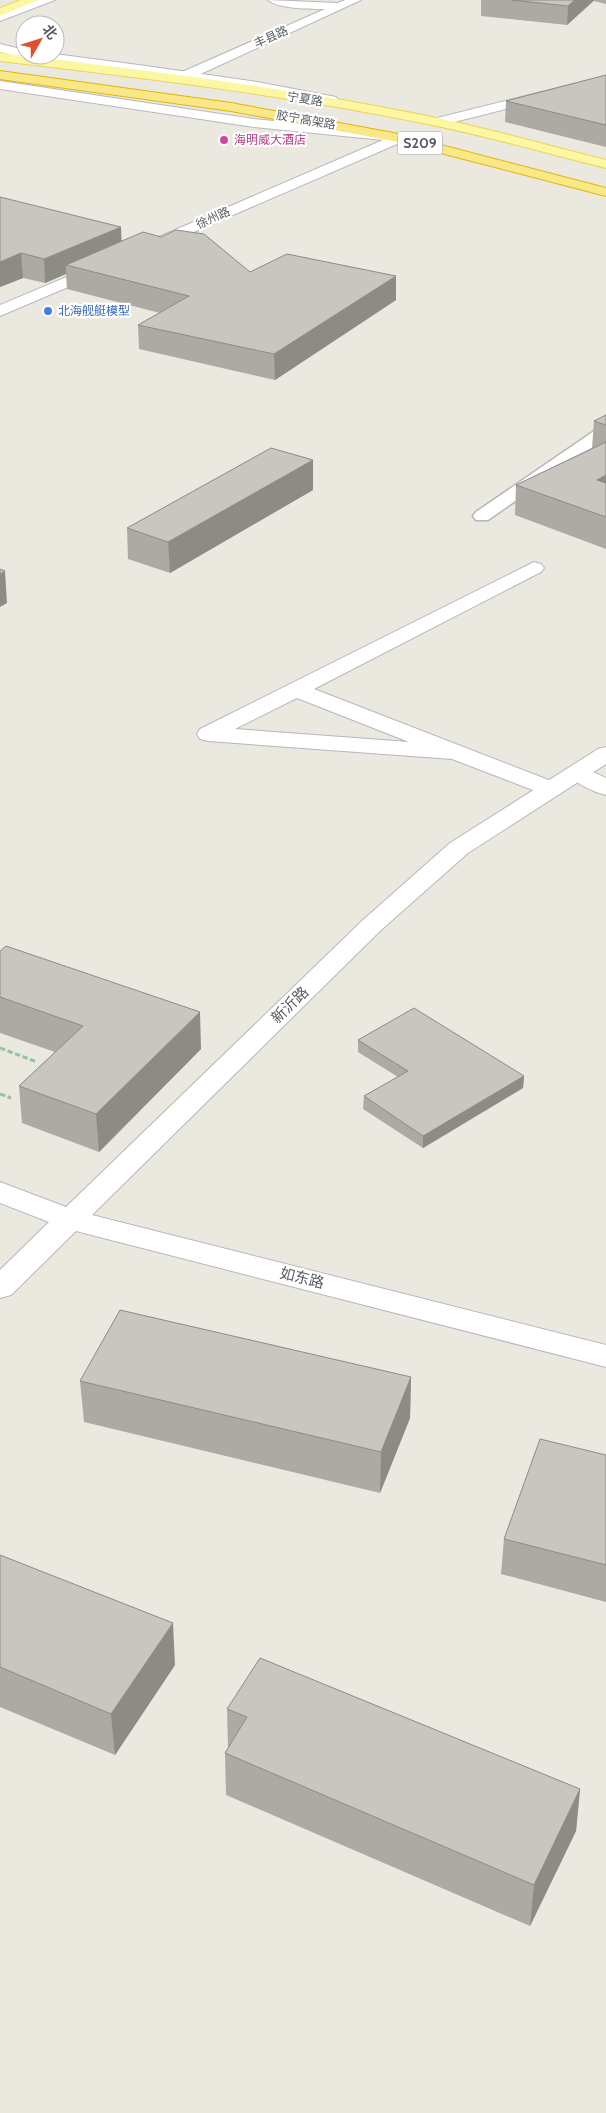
<svg xmlns="http://www.w3.org/2000/svg" width="606" height="2113" viewBox="0 0 606 2113" font-family="Cabin,'Noto Sans SC',sans-serif">
<style>
.lines{fill:none;stroke-linecap:round;stroke-linejoin:round}
.lane-casing{stroke:#b5b6bc;stroke-width:3}
.street-casing{stroke:#b5b6bc;stroke-width:2}
.secondary-casing{stroke:#b5b8be;stroke-width:2}
.primary-casing{stroke:#ecd257;stroke-width:2}
.highway-casing{stroke:#e2b508;stroke-width:2}
.path{stroke:#95c3a7;stroke-width:3;stroke-dasharray:5.5 2.5;stroke-linecap:butt}
.lane{fill:#fff;fill-rule:evenodd}
.street{fill:#fff;fill-rule:evenodd}
.secondary{fill:#fff;fill-rule:evenodd}
.primary{fill:#fcf7a3;fill-rule:evenodd}
.highway{fill:#f9e888;fill-rule:evenodd}
.wall{fill:#acaaa3}
.shaded-wall{fill:#8c8b85}
.building{fill:#c8c6be;stroke:#8c8b85}
.hotel-dot{fill:#d1479c;stroke:#fff;stroke-width:2}
.shop-dot{fill:#3f7fe0;stroke:#fff;stroke-width:2}
.labels{text-anchor:middle;stroke-width:4.5;stroke-linejoin:round;paint-order:stroke}
.far-street-label{font-size:12px;fill:#585b60;stroke:#fff}
.far-hotel-label{font-size:12px;fill:#b23c85;stroke:#fff;text-anchor:start}
.far-shop-label{font-size:12px;fill:#366cbe;stroke:#fff;text-anchor:start}
.shield{fill:#fff;stroke:#8a8c90;stroke-width:1}
.shield-label{font-size:14px;font-weight:bold;fill:#585b60}
.street-label{font-size:15px;fill:#585b60;stroke:#fff}
</style>
<rect width="100%" height="100%" fill="#ebe9df"/>
<g class="lines">
<g class="lane-casing">
<path id="lane" d="M 606,425 L 606,438 L 488,520 L 476,520 L 473,516 L 476,512 L 600,427 Z"/>
</g>
<g class="street-casing">
<g id="street">
<path d="M 268,0 L 338,3 L 345,0 L 361,0 L 192,78 L 182,78 L 181,75 L 182,72 L 325,9 C 312,9 278,9 268,0 Z"/>
<path d="M 534,562 L 541,564 L 544,568 L 541,572 L 314,689 L 559,784 L 563,789 L 559,794 L 551,796 L 543,794 L 452,759 L 208,741 L 200,739 L 197,734 L 200,729 ZM 297,698 L 409,742 L 235,729 Z"/>
<path d="M 578,765 L 606,778 L 606,795 C 593,792 574,783 566,772 L 570,767 Z"/>
</g>
</g>
<g class="secondary-casing">
<g id="secondary">
<path d="M 38,0 L 55,0 L 0,21 L 0,13 Z"/>
<path d="M 0,44 L 25,50 L 25,55 L 55,54 L 146,66 L 257,82 L 336,97 L 338,100 L 331,104 L 220,84 L 30,56 L 25,58 L 0,52 Z"/>
<path d="M 606,76 L 606,84 L 438,126 L 431,122 L 433,119 Z"/>
<path d="M 0,81 L 254,119 L 382,132 L 387,133 L 388,138 L 399,134 L 406,138 L 404,141 L 150,251 L 145,249 L 142,246 L 145,243 L 383,140 L 254,127 L 0,89 Z"/>
<path d="M 102,262 L 110,267 L 108,270 L 0,316 L 0,305 Z"/>
<path d="M 606,747 L 606,764 L 468,853 L 381,930 L 92,1215 L 606,1345 L 606,1367 L 76,1231 L 11,1295 L 0,1298 L 0,1270 L 49,1222 L 0,1203 L 0,1182 L 66,1207 L 363,920 L 450,843 L 598,749 Z"/>
</g>
</g>
<g class="primary-casing">
<g id="primary">
<path d="M 21,0 L 38,0 L 0,16 L 0,8 Z"/>
<path d="M 0,53 C 146,70 293,88 437,118 C 494,130 550,146 606,160 L 606,168 C 550,154 494,138 437,126 C 293,96 146,78 0,61 Z"/>
</g>
</g>
<g class="highway-casing">
<path id="highway" d="M 0,71 L 231,103 L 399,134 L 606,188 L 606,196 L 398,142 L 231,111 L 0,79 Z"/>
</g>
<g class="path">
<path d="M 0,1048 L 37,1062"/>
<path d="M 0,1094 L 11,1098"/>
</g>
<use href="#lane" class="lane"/>
<use href="#street" class="street"/>
<use href="#secondary" class="secondary"/>
<use href="#primary" class="primary"/>
<use href="#highway" class="highway"/>
</g>
<g class="wall">
<path d="M 481,0 L 606,0 L 606,4 L 594,1 L 567,25 L 481,16 Z"/>
<path d="M 606,75 L 606,147 L 505,122 L 506,101 Z"/>
<path d="M 0,197 L 122,241 L 250,272 L 396,300 L 275,380 L 139,349 L 138,325 L 160,313 L 67,289 L 66,274 L 45,283 L 23,278 L 0,287 Z"/>
<path d="M 606,415 L 606,549 L 515,515 L 516,485 L 592,448 L 594,421 Z"/>
<path d="M 313,460 L 313,490 L 170,573 L 128,559 L 127,528 Z"/>
<path d="M 0,951 L 201,1049 L 99,1152 L 22,1123 L 19,1086 L 55,1052 L 0,1033 Z"/>
<path d="M 358,1040 L 524,1076 L 523,1088 L 423,1148 L 363,1109 L 364,1096 L 398,1077 L 358,1052 Z"/>
<path d="M 411,1377 L 410,1418 L 380,1493 L 84,1422 L 80,1381 Z"/>
<path d="M 606,1455 L 606,1602 L 501,1574 L 504,1539 Z"/>
<path d="M 0,1555 L 175,1665 L 115,1755 L 0,1707 Z"/>
<path d="M 227,1709 L 580,1789 L 576,1831 L 530,1926 L 226,1795 L 225,1753 L 228,1748 Z"/>
</g>
<g class="shaded-wall">
<path d="M 575,0 L 594,0 L 567,25 L 568,6 Z"/>
<path d="M 121,227 L 122,250 L 66,265 L 66,274 L 45,283 L 44,259 Z"/>
<path d="M 21,253 L 23,278 L 0,287 L 0,262 Z"/>
<path d="M 396,276 L 396,300 L 275,380 L 274,354 Z"/>
<path d="M 313,460 L 313,490 L 170,573 L 168,542 Z"/>
<path d="M 606,475 L 606,504 L 597,480 Z"/>
<path d="M 5,571 L 7,603 L 0,607 L 0,574 Z"/>
<path d="M 200,1012 L 201,1049 L 99,1152 L 96,1114 Z"/>
<path d="M 524,1076 L 523,1088 L 423,1148 L 423,1136 Z"/>
<path d="M 411,1377 L 410,1418 L 380,1493 L 381,1452 Z"/>
<path d="M 173,1623 L 175,1665 L 115,1755 L 111,1714 Z"/>
<path d="M 580,1789 L 576,1831 L 530,1926 L 534,1885 Z"/>
</g>
<g class="building">
<path d="M 512,0 L 575,0 L 568,6 Z"/>
<path d="M 606,75 L 606,125 L 506,101 Z"/>
<path d="M 0,197 L 121,227 L 44,259 L 21,253 L 0,262 Z"/>
<path d="M 176,230 L 204,234 L 250,272 L 287,254 L 396,276 L 274,354 L 138,325 L 189,296 L 66,265 L 143,232 L 161,237 Z"/>
<path d="M 606,415 L 606,425 L 594,421 Z"/>
<path d="M 606,442 L 606,475 L 597,480 L 606,483 L 606,517 L 516,485 Z"/>
<path d="M 271,448 L 313,460 L 168,542 L 127,528 Z"/>
<path d="M 0,569 L 5,571 L 0,574 Z"/>
<path d="M 6,946 L 200,1012 L 96,1114 L 19,1086 L 83,1026 L 0,997 L 0,951 Z"/>
<path d="M 414,1008 L 524,1076 L 423,1136 L 364,1096 L 408,1071 L 358,1040 Z"/>
<path d="M 120,1310 L 411,1377 L 381,1452 L 80,1381 Z"/>
<path d="M 540,1439 L 606,1455 L 606,1565 L 504,1539 Z"/>
<path d="M 0,1555 L 173,1623 L 111,1714 L 0,1667 Z"/>
<path d="M 260,1658 L 580,1789 L 534,1885 L 225,1753 L 247,1717 L 227,1709 Z"/>
</g>
<circle class="hotel-dot" cx="224" cy="140" r="5"/>
<circle class="shop-dot" cx="48" cy="311" r="5"/>
<g class="labels">
<g class="far-street-label">
<text transform="translate(271 37) rotate(-24)" y="4">丰县路</text>
<text transform="translate(305 99) rotate(9)" y="4">宁夏路</text>
<text transform="translate(306 120) rotate(10)" y="4">胶宁高架路</text>
<text transform="translate(213 218) rotate(-24)" y="4">徐州路</text>
</g>
<g class="far-hotel-label">
<text x="234" y="144">海明威大酒店</text>
</g>
<g class="far-shop-label">
<text x="58" y="315">北海舰艇模型</text>
</g>
<rect class="shield" x="397.5" y="131.5" width="45" height="23" rx="4"/>
<g class="shield-label">
<text x="420" y="148">S209</text>
</g>
<g class="street-label">
<text transform="translate(290 1005) rotate(-44)" y="5">新沂路</text>
<text transform="translate(302 1278) rotate(14)" y="5">如东路</text>
</g>
</g>
<g transform="translate(40 40) rotate(51)"><circle r="24" fill="#ffffff" stroke="#bcbdbf"/>
<path d="M0-4L9 19L0 12L-9 19Z" fill="#e24f2e"/>
<text y="-8" font-size="14" font-weight="bold" text-anchor="middle" fill="#585b60">北</text>
</g>
</svg>
